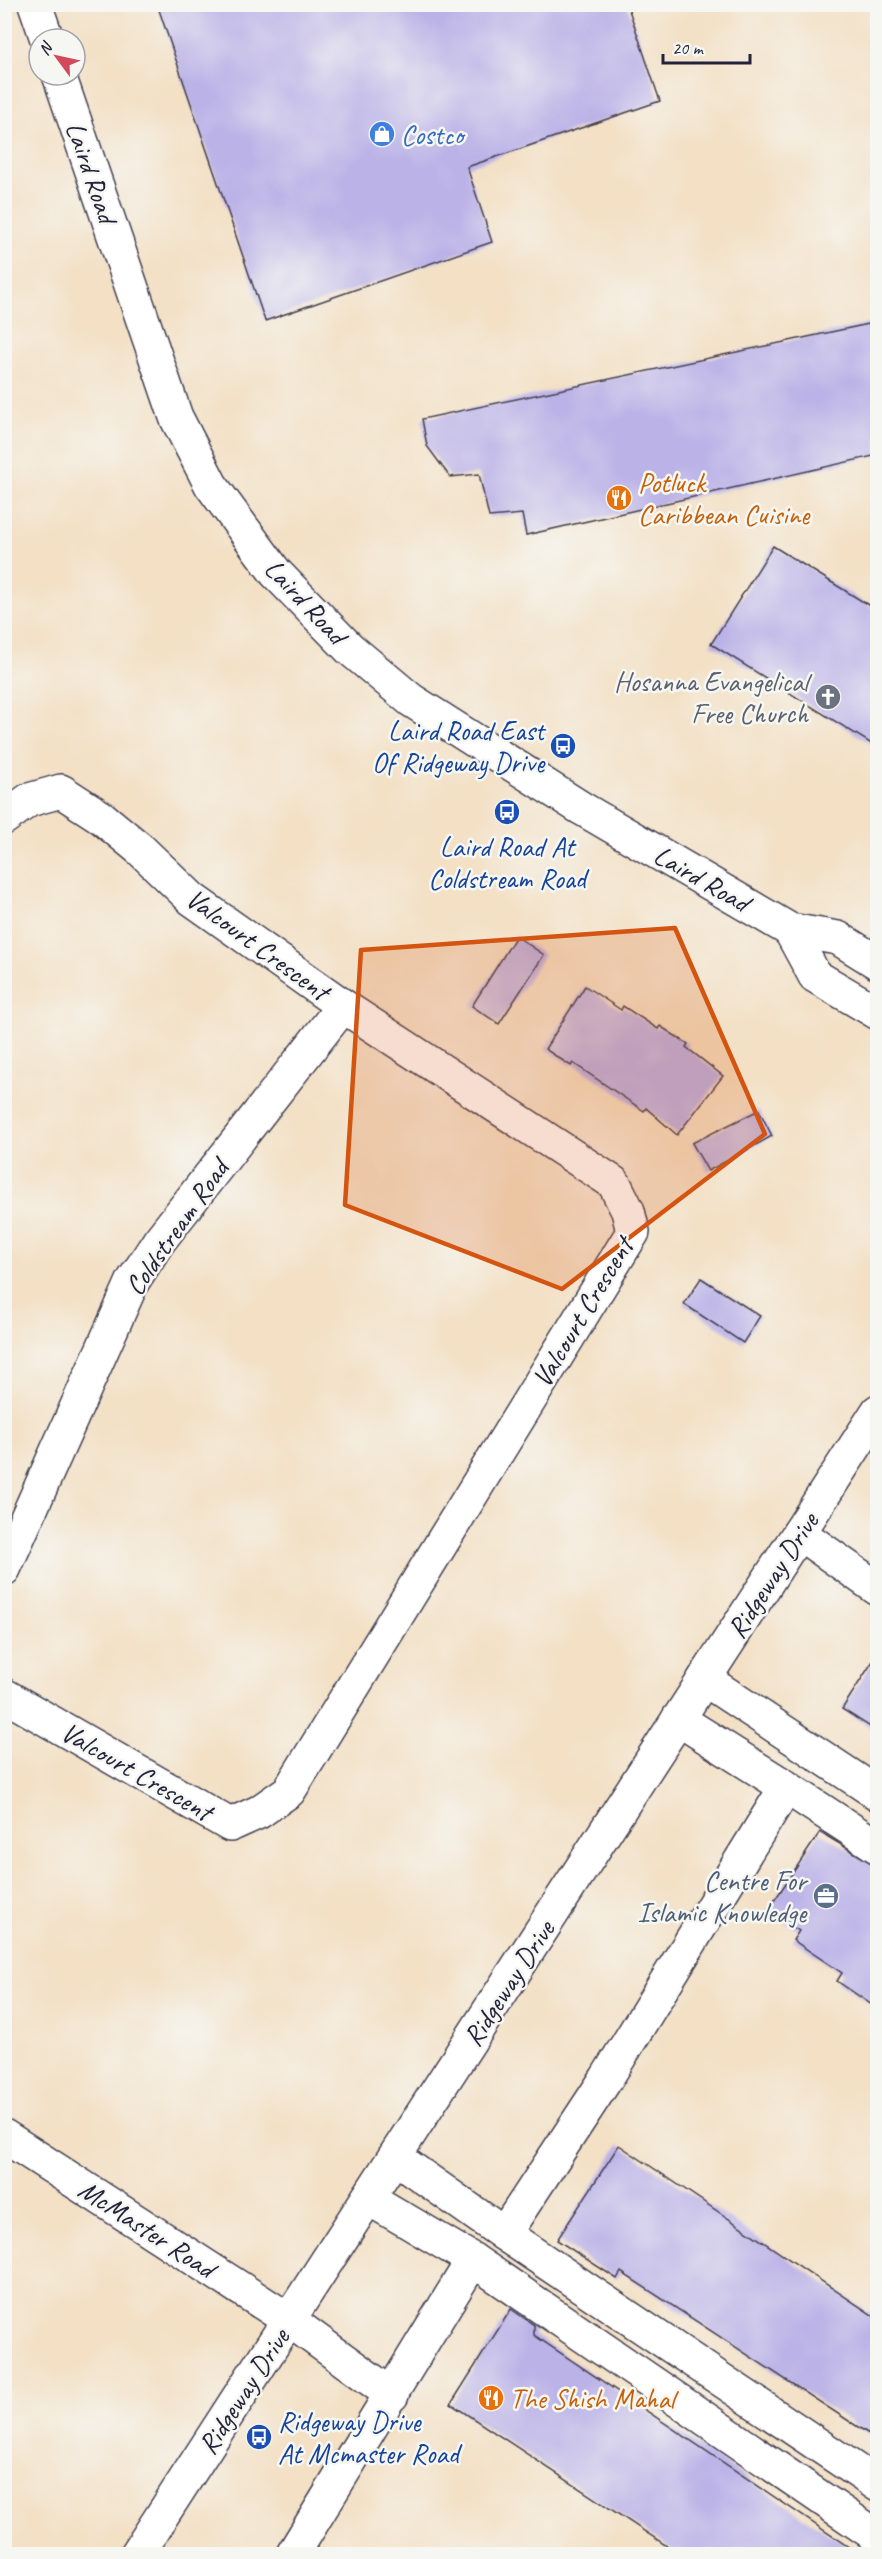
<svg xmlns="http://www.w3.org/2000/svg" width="882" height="2559" viewBox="0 0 882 2559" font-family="Caveat,sans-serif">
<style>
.building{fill:#bbb2e7}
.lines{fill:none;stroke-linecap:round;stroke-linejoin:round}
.minor-casing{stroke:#413e50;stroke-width:36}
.minor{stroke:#fff;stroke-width:33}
.marked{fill:#d45411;fill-opacity:0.2;stroke:#d45411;stroke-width:4.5;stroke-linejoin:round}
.labels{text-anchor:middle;stroke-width:5;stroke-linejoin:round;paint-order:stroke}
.shop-label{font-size:28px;fill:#366cbe;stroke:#f6f6f2;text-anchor:start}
.street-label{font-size:28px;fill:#22223b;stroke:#f6f6f2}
.food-label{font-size:28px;fill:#c56008;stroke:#f6f6f2;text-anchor:start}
.worship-label{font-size:28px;fill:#5b616d;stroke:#f6f6f2;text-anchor:end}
.transit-label{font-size:28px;fill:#164399;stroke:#f6f6f2;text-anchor:end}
.service-label{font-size:28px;fill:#4e5e75;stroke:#f6f6f2;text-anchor:end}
</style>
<rect width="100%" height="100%" fill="#f6f6f2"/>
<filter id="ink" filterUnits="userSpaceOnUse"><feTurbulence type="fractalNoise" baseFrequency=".0167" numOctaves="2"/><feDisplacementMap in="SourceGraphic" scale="12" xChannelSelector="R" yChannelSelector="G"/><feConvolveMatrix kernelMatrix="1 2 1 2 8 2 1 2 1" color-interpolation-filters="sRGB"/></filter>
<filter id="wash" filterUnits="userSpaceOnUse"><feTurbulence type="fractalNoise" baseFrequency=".008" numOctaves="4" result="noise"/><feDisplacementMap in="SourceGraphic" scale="24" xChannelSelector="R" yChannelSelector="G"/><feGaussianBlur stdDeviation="1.35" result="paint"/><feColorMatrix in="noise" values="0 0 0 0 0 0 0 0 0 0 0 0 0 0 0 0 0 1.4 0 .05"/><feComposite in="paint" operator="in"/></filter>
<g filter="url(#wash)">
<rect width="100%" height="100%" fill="#f3e0c5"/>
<g id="blocks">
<g class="building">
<path d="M 157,4 L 627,4 L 660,101 L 467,167 L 492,242 L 265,321 Z"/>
<path d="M 878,322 L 878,455 L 526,535 L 522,514 L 489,517 L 479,474 L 450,477 L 427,446 L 422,419 Z"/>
<path d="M 773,546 L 878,611 L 878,748 L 711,644 Z"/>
<path d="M 516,936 L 544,955 L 499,1024 L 472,1006 Z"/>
<path d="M 585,986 L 621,1010 L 623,1006 L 658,1029 L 660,1026 L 688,1044 L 686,1047 L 723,1076 L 677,1135 L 646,1108 L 644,1111 L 573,1063 L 571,1066 L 545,1049 Z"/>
<path d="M 759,1110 L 772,1136 L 708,1171 L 692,1143 Z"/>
<path d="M 701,1278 L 760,1316 L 743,1343 L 684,1304 Z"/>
<path d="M 878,1653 L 878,1732 L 842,1709 Z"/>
<path d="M 820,1832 L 875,1865 L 872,1875 L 878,1879 L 878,2009 L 837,1981 L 842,1973 L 793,1940 L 799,1931 L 768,1910 Z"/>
<path d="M 619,2145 L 878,2319 L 878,2440 L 621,2272 L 617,2279 L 557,2240 Z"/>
<path d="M 511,2309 L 534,2325 L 534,2335 L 859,2554 L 679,2554 L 451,2404 Z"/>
</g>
</g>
</g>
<g filter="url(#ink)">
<use href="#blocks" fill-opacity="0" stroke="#413e50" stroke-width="1.5"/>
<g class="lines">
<g class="minor-casing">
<g id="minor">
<path d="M 35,4 L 47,39"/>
<path d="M 59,75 L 176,417 L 211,485 L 276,573 L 349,648 L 411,700 L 581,808 L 790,930 L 838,938 L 878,963"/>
<path d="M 4,818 L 29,800 L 61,791 L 101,817 L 141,850 L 192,899 L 343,1006 L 614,1183 L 628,1211 L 633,1232 L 289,1791 L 259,1812 L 230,1825 L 4,1695"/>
<path d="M 790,930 L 815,976 L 878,1013"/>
<path d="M 799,1533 L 878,1589"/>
<path d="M 4,1569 L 133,1281 L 159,1241 L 343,1006"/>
<path d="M 704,1679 L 878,1794"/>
<path d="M 786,1787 L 878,1847"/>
<path d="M 4,2136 L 289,2320 L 392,2395"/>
<path d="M 395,2157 L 504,2234 L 606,2079 L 786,1787 L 678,1719"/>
<path d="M 368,2198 L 473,2260 L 878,2537"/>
<path d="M 504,2234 L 878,2485"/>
<path d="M 137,2554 L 878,1411"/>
<path d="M 293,2554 L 473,2260"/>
</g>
</g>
<use href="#minor" class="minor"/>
</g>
</g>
<path class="marked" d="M 675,928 L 765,1134 L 562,1289 L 345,1205 L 361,950 Z"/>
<defs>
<g id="shop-disc" transform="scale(1.35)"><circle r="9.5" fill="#3f7fe0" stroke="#f6f6f2"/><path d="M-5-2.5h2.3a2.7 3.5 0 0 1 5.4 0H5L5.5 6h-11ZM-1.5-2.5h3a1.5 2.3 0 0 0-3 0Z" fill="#fff"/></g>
<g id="restaurant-disc" transform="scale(1.35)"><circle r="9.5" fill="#e8710a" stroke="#f6f6f2"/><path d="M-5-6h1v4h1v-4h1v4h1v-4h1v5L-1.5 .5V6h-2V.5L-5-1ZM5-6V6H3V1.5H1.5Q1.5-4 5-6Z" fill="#fff"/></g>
<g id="church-disc" transform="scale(1.35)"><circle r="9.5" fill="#6b7280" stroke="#f6f6f2"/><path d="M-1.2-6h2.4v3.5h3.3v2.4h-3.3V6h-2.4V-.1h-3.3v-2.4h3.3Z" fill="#fff"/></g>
<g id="bus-disc" transform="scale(1.35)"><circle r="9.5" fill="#1a4fb4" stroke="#f6f6f2"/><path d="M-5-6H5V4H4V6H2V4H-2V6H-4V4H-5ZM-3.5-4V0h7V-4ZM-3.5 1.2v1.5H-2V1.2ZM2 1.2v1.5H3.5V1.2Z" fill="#fff"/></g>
<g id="office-disc" transform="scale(1.35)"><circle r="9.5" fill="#5c6f8a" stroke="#f6f6f2"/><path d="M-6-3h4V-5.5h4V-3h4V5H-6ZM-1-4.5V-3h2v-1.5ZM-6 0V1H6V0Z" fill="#fff"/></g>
</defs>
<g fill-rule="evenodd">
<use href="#shop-disc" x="382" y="134"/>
<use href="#restaurant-disc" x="619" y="498"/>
<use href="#church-disc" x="828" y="697"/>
<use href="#bus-disc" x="563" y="746"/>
<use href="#bus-disc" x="507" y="812"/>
<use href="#office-disc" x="826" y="1896"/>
<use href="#restaurant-disc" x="491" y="2398"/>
<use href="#bus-disc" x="259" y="2437"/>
</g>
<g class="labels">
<g class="shop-label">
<text x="401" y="144">Costco</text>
</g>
<g class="street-label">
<text transform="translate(92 172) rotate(71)" y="10">Laird Road</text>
<text transform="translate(306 601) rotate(47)" y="10">Laird Road</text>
<text transform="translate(702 878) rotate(30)" y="10">Laird Road</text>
<text transform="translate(258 944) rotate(36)" y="10">Valcourt Crescent</text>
<text transform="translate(176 1227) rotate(-55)" y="10">Coldstream Road</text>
<text transform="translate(582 1312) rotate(-59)" y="10">Valcourt Crescent</text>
<text transform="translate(772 1575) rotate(-57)" y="10">Ridgeway Drive</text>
<text transform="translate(137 1771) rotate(30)" y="10">Valcourt Crescent</text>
<text transform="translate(508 1983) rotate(-57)" y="10">Ridgeway Drive</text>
<text transform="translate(147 2228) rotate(33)" y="10">McMaster Road</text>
<text transform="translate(243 2391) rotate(-57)" y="10">Ridgeway Drive</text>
</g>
<g class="food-label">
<text x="638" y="492">Potluck<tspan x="638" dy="32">Caribbean Cuisine</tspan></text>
<text x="510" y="2408">The Shish Mahal</text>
</g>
<g class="worship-label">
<text x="808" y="691">Hosanna Evangelical<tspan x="808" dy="32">Free Church</tspan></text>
</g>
<g class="transit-label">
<text x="544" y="740">Laird Road East<tspan x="544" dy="32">Of Ridgeway Drive</tspan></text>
<text x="507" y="856" text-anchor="middle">Laird Road At<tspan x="507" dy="32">Coldstream Road</tspan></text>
<text x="278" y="2431" text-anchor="start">Ridgeway Drive<tspan x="278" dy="32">At Mcmaster Road</tspan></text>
</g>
<g class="service-label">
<text x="806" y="1890">Centre For<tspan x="806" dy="32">Islamic Knowledge</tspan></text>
</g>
</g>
<rect width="882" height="2559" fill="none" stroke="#f6f6f2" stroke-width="24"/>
<g transform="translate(57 57) rotate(303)"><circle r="28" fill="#f6f6f2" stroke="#a1a1a9" stroke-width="1.5"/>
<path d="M0-4.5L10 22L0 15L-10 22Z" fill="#d1495b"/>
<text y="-9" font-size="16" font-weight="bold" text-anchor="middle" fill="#22223b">N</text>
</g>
<path d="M663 54v9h87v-9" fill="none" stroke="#22223b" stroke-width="3"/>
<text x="672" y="54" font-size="18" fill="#22223b" stroke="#f6f6f2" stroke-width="4.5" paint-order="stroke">20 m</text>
</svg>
